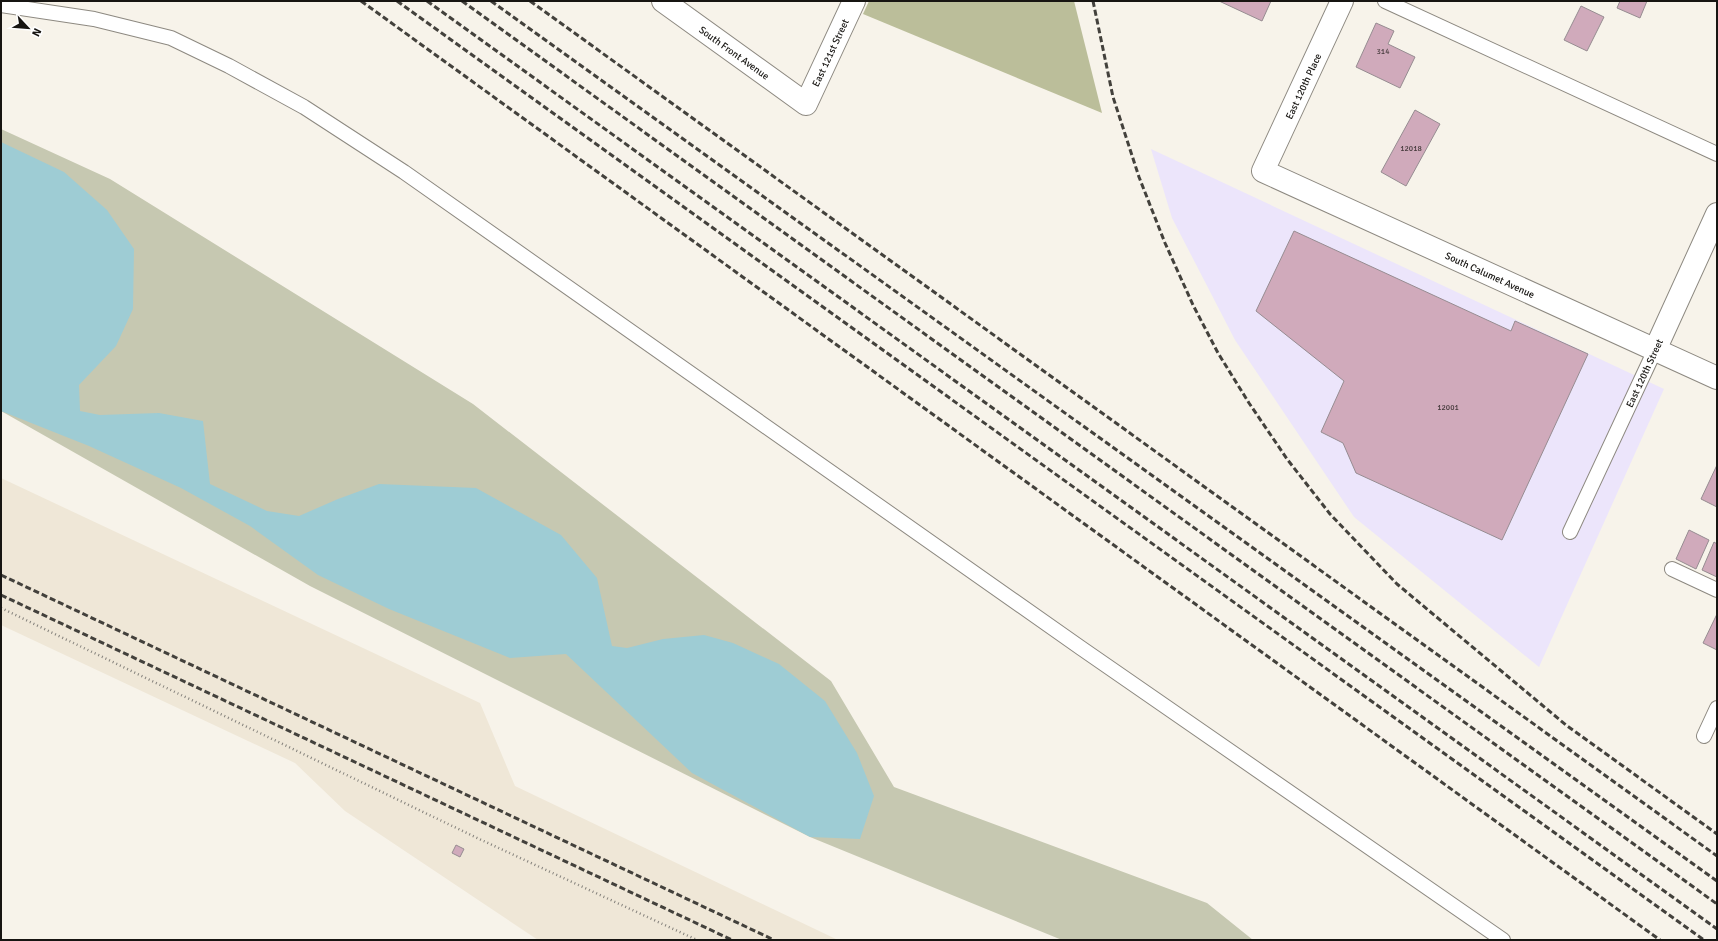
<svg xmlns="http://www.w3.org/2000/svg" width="1718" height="941" viewBox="0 0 1718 941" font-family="Signika,sans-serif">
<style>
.industrial{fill:#ece5fb}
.built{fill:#efe7d7}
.green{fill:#c6c8b1}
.forest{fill:#bbbe9a}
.water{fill:#9eccd4}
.building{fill:#d0aabb;stroke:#968c91}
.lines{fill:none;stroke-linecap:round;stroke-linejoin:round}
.service-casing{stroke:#8d8981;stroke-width:16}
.minor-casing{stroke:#8d8981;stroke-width:24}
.path{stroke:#85827c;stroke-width:2.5;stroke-dasharray:1 3;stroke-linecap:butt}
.service{stroke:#fff;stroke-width:14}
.minor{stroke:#fff;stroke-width:22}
.rail{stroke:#43413c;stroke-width:3;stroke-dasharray:6 3;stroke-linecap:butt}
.labels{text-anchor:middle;stroke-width:4;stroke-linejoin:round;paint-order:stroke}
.number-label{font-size:8px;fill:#453a3c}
.street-label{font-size:10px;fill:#171512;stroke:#fff}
</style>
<rect width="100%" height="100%" fill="#f7f3ea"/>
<path class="industrial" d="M 1151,149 L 1664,389 L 1539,667 L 1354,517 L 1235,340 L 1172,218 Z"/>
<path class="built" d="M 1,478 L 480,703 L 515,786 L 838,940 L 538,940 L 345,811 L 295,763 L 1,625 Z"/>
<path class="green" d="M 1,129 L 110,179 L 473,404 L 831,681 L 894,787 L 1207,903 L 1253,940 L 1062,940 L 810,837 L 310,586 L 1,411 Z"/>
<path class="forest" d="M 869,1 L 1074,1 L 1102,113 L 863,14 Z"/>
<path class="water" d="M 1,142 L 64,172 L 107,210 L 134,249 L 133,309 L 116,346 L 79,385 L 80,411 L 100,415 L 159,413 L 203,421 L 210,484 L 267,511 L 299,516 L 338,499 L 379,484 L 476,488 L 561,535 L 597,578 L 612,646 L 627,648 L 663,639 L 704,635 L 733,643 L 779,664 L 825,701 L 857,753 L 874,796 L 860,839 L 810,837 L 692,773 L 566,654 L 510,658 L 389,609 L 318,575 L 250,526 L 181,488 L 89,446 L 1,411 Z"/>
<g class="building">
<path d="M 1219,1 L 1271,1 L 1262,21 Z"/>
<path d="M 1620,1 L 1647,1 L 1640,18 L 1617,8 Z"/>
<path d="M 1581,6 L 1604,17 L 1587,51 L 1564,40 Z"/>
<path d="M 1376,23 L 1394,31 L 1388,44 L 1415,57 L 1400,88 L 1356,67 Z"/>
<path d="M 1415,110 L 1440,124 L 1406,186 L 1381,172 Z"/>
<path d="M 1294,231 L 1511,331 L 1515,321 L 1588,354 L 1502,540 L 1356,473 L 1343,443 L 1321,432 L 1344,381 L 1256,311 Z"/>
<path d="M 1717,465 L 1717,507 L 1701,499 Z"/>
<path d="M 1689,530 L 1709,540 L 1696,569 L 1676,559 Z"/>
<path d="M 1714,542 L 1717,544 L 1717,577 L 1702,570 Z"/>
<path d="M 1717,614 L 1717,650 L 1703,643 Z"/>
<path d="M 456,845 L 464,849 L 460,857 L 452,853 Z"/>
</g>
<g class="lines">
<g class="service-casing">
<g id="service">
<path d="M 1385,1 L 1717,154"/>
<path d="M 1,5 L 94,19 L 171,38 L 229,66 L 304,107 L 404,172 L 1081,648 L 1503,940"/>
<path d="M 1570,532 L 1655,350"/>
<path d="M 1672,569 L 1717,590"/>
<path d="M 1704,736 L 1717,708"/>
</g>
</g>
<g class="minor-casing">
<g id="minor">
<path id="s1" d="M 663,1 L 806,104 L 854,1"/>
<path id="s2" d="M 1342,1 L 1263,171 L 1717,378"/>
<path d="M 1655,350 L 1717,214"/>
</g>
</g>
<path class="path" d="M 1,608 L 475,837 L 697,940"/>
<use href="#service" class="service"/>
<use href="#minor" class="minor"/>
<g class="rail">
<path d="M 361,1 L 1660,940"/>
<path d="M 397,1 L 1704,940"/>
<path d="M 427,1 L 1717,929"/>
<path d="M 462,1 L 1717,904"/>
<path d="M 491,1 L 1717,881"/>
<path d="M 530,1 L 1717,856"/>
<path d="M 1093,1 L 1113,97 L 1139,177 L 1165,243 L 1193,305 L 1218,353 L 1249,403 L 1287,459 L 1330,514 L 1397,584 L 1566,725 L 1717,834"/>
<path d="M 1,575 L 774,940"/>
<path d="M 1,595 L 732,940"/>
</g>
</g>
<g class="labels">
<g class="number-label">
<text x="1383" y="54">314</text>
<text x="1411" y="151">12018</text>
<text x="1448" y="410">12001</text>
</g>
<g class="street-label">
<text dy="4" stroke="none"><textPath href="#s1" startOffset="88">South Front Avenue</textPath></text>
<text dy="4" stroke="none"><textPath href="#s1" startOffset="233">East 121st Street</textPath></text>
<text transform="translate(1303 86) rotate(-65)" y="4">East 120th Place</text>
<text dy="4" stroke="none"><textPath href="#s2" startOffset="437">South Calumet Avenue</textPath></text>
<text transform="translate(1644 373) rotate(-65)" y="4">East 120th Street</text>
</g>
</g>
<rect width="1718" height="941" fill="none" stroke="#171512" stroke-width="4"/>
<g transform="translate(28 28) rotate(116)" stroke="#ffffff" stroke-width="3" paint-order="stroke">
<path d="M0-3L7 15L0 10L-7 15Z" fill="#171512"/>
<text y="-6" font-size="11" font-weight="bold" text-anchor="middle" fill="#171512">N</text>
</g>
</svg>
